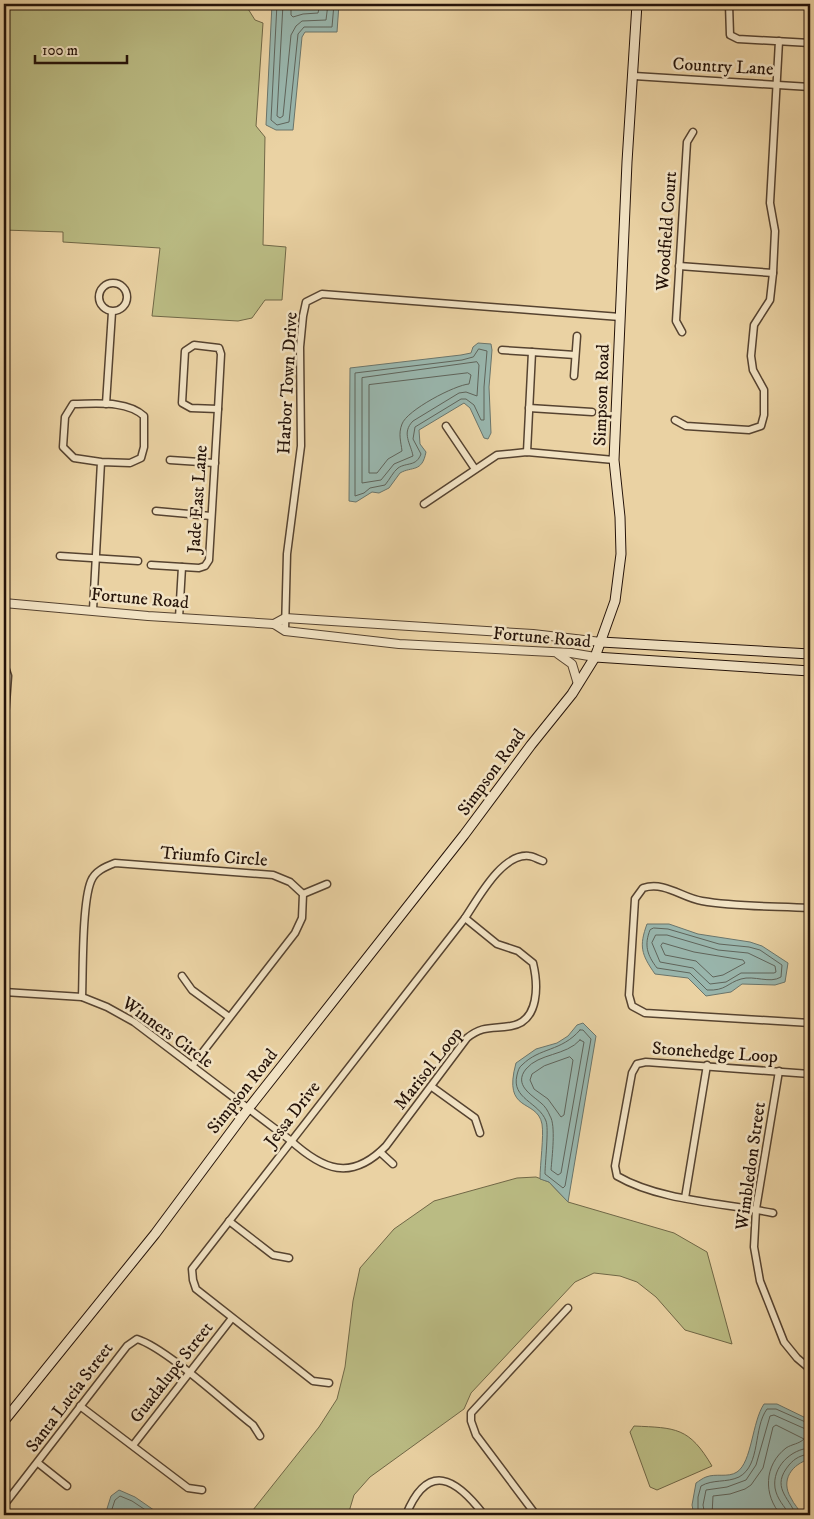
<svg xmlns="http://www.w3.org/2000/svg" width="814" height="1519" viewBox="0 0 814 1519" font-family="'IM FELL DW Pica',serif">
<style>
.green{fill:#babb83;stroke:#706746}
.water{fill:#99b6ad;stroke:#6b756b}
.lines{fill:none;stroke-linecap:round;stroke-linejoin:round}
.shore{stroke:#5f645b;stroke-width:1}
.minor-casing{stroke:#564330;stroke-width:9}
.tertiary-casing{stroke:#564330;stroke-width:10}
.secondary-casing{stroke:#251309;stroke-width:11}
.minor{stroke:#f1e2c3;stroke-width:6}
.tertiary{stroke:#f1e2c3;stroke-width:8}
.secondary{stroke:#f1e2c3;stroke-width:9}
.labels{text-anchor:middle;stroke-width:5;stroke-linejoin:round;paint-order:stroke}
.street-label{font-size:18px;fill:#251309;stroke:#f1e2c3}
</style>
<rect width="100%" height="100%" fill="#ead2a3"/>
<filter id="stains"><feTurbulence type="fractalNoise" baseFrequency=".004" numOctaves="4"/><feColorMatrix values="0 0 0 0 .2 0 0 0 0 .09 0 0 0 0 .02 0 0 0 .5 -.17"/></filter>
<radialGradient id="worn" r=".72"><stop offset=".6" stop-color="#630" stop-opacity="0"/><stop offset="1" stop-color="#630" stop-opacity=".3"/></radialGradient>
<g class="green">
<path d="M 4,4 L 245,4 L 255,20 L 263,23 L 256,126 L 265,137 L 263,245 L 286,247 L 282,300 L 265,300 L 252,318 L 238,321 L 152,316 L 160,248 L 63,242 L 63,232 L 4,230 Z"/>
<path d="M 536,1177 L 549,1182 L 568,1202 L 674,1233 L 707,1252 L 732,1344 L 685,1330 L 656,1297 L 637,1282 L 620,1276 L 594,1273 L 575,1282 L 471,1393 L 464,1409 L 370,1477 L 354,1495 L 348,1515 L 249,1515 L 319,1427 L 337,1399 L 345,1367 L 353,1301 L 360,1268 L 394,1229 L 434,1201 L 517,1178 Z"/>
<path d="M 634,1426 C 676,1428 689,1427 712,1466 L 657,1490 L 650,1487 L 630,1432 Z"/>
</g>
<g class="water">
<path d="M 272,4 L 339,4 L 337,32 L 305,32 L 302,37 L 293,130 L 276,130 L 266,125 Z"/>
<path d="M 478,343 L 491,344 L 492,350 L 489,387 L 491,433 L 488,439 L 484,438 L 470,408 L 464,403 L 419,430 L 420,444 L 426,452 C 422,473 412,466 400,473 L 389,488 L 379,493 L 372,492 L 356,502 L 349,501 L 350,368 L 461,355 L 471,353 L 473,347 Z"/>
<path d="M 647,924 L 669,924 L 698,934 L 750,942 L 762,946 L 788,963 L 785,982 L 775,985 L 742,984 L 731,992 L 706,996 L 688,978 L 655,974 C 641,954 639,946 647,924 Z"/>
<path d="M 583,1023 L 596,1036 L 568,1202 L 549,1182 L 540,1179 C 540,1164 544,1136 542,1124 C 537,1098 502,1114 516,1063 L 536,1049 L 557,1043 L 568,1036 L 577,1025 Z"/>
<path d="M 764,1404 L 777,1404 L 810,1420 L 810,1459 C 792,1464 780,1480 791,1498 C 794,1505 799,1508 801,1515 L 694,1515 L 692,1505 L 696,1483 C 699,1481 703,1478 706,1477 C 716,1473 728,1478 737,1472 C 752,1462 752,1422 764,1404 Z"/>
<path d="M 119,1490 L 135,1497 L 161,1515 L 105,1515 L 111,1496 Z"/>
</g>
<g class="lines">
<g class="shore">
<path d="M 277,4 L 271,120 L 277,125 L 289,122 L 298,34 L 304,27 L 332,27 L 334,4"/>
<path d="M 283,4 L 277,116 L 280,118 L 283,116 L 291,35 L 296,26 L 302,21 L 326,20 L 328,4"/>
<path d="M 291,4 L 291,15 L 293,17 L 303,14 L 318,13 L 320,4"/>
<path d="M 479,349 L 487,351 L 484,387 L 484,420 L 481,420 L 474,405 L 466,399 L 461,399 L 415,427 L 413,439 L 421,454 C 416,467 407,462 398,468 C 393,472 390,479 385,485 L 370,488 L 364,493 L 355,496 L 355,373 L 462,360 L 473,357 Z"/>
<path d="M 477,362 L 479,365 L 477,396 L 466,392 L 459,393 L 413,421 C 401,433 411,444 413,456 L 394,464 L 381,480 L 362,483 L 362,378 Z"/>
<path d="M 468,373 L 471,375 L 469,384 C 455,385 407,410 402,424 C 398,434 401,442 402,451 L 388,459 L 377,473 L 369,473 L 369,385 Z"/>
<path d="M 654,928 L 668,929 L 719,944 L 749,947 L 760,950 L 782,965 L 781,977 C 770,984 754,975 741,979 C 727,983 726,991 707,990 L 690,973 L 657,968 C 647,955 644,945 650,930 Z"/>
<path d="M 656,935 L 667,935 L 718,950 L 748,953 L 775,966 L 776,972 L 774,973 L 741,973 L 726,982 L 710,984 L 693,968 L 660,962 L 652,943 Z"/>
<path d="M 663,943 L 694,952 L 743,960 L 745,963 L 723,975 L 713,977 L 696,961 L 665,955 L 661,946 Z"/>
<path d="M 580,1030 L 583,1030 L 591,1039 L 565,1186 L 563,1188 L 545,1174 C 545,1163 549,1128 546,1121 C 539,1102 511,1099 517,1075 C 518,1071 519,1067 522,1065 C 540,1047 561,1052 580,1030 Z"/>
<path d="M 580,1040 L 584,1042 L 561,1173 L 558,1175 L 551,1170 C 552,1157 556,1125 550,1116 C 548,1111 545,1106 541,1103 C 532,1095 513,1085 526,1069 C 539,1053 566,1056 580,1040 Z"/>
<path d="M 570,1057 L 573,1060 L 564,1115 L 561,1117 L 548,1099 L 534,1089 L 530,1080 L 532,1074 L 544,1066 Z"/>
<path d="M 110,1515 L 115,1500 L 120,1496 L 132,1501 L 153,1515"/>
<path d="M 698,1515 L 698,1497 L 701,1486 C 713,1479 726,1483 739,1477 C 761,1465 753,1428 767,1409 L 776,1409 L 810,1424"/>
<path d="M 705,1515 L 703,1505 L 706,1490 L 727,1487 L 746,1480 L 756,1465 L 770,1416 L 774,1415 L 810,1431"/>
<path d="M 712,1515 L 713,1496 L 730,1494 L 745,1489 L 751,1485 L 763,1468 L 773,1427 L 776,1425 L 804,1439 C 799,1444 792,1444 786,1448 C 764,1465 763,1495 781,1515"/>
<path d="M 790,1515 C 784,1506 777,1499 775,1488 C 772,1467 791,1449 810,1448"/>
<path d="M 796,1515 C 788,1496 771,1487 789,1465 C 795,1458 801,1455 810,1454"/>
</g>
<g class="minor-casing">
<g id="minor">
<path d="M 729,4 L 730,35 L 738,39 L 810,43"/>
<path d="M 634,76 L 810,87"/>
<path d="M 679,266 L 773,273"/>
<circle cx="113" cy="297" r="14"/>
<path d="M 682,332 L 676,321 L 687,142 L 693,132"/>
<path d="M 194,345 L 219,348 L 221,354 L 218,409 L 191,408 L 182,403 L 185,351 Z"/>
<path d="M 502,350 L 532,352"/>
<path d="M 574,376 L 577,336"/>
<path d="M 106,404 L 112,312"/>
<path d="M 529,408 L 592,412"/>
<path d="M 675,420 L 686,426 L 749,430 L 761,426 L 764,415 L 764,390 L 753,370 L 751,356 L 754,325 L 770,300 L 773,273 L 775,231 L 770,203 L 779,41"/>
<path d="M 446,426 L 475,469"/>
<path d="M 527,452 L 532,352 L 575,355"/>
<path d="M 170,460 L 215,463"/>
<path d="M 424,504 L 497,455 L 527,452 L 614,460"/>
<path d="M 156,511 L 211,516"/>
<path d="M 60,556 L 138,561"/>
<path d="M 151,565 L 199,568 L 205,566 L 209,560 L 218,409"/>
<path d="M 93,610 L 101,462 L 74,458 L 63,447 L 65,417 L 73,404 C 96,404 126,400 144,416 L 144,447 L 141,458 L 130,463 L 101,462"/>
<path d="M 179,618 L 182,567"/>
<path d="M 285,631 L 287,554 L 301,446 L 300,347 L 303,316 L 306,302 L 322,294 L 620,317"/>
<path d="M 4,664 L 8,676 L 4,731"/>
<path d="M 303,894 L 327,884"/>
<path d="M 810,908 C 775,906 737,907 702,901 C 682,898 665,881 643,888 L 635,899 L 629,995 L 632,1006 L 645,1013 L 810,1023"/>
<path d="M 182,976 L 192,990 L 229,1017"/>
<path d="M 4,992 L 82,997 L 107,1007 L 134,1022 L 290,1140 C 323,1170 351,1182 386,1146 L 467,1038 C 483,1025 493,1029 511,1026 C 540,1021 538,984 533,963 L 518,951 L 497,944 L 465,918"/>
<path d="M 82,997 C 83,971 82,903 91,881 C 95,871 105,867 115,863 L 273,875 L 290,882 L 303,894 L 302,918 L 295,933 L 192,1066"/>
<path d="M 779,1071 L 756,1209 L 754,1247 L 760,1281 L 784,1342 L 797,1358 L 810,1369"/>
<path d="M 432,1087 L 475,1118 L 480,1133"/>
<path d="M 380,1152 L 393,1164"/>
<path d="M 685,1198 L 707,1065"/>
<path d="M 773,1213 C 724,1203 660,1201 617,1176 L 615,1166 L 632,1073 L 637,1064 L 646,1062 L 810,1074"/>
<path d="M 229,1221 L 273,1255 L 289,1258"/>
<path d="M 329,1383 L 313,1381 L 196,1289 L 193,1280 L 192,1269 L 465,918 C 478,899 502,853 529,856 C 533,856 539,860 543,861"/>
<path d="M 80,1406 L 188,1488 L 202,1490"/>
<path d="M 134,1444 L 232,1318"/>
<path d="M 38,1463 L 67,1486"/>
<path d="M 4,1505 L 127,1346 L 137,1339 C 166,1348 226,1404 253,1425 L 260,1436"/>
<path d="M 406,1515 C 428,1461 456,1478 484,1515"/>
<path d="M 536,1515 L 476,1435 L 471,1421 L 471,1413 L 568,1308"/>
</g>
</g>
<g class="tertiary-casing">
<g id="tertiary">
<path d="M 4,603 L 148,616 L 274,624 L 285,631 L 399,644 L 571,653 L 595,657"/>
<path d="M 274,624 L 285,618 L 533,634 L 601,642"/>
<path d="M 558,654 L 572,664 L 578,684"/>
</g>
</g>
<g class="secondary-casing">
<g id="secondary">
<path d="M 601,642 L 810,654"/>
<path d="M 595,657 L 810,671"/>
<path d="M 4,1421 L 155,1234 L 248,1109 L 464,835 L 531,745 L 572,694 L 595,657 L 615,601 L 621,554 L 620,517 L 614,460 L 627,162 L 637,4"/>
</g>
</g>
<use href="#minor" class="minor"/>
<use href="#tertiary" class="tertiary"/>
<use href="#secondary" class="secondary"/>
</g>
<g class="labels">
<g class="street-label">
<text transform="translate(723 66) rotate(3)" y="6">Country Lane</text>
<text transform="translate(666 231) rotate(-86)" y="6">Woodfield Court</text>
<text transform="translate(287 383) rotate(-87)" y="6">Harbor Town Drive</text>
<text transform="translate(601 395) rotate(-88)" y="6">Simpson Road</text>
<text transform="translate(197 499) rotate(-86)" y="6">Jade East Lane</text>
<text transform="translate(140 598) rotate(5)" y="6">Fortune Road</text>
<text transform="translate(542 637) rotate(5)" y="6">Fortune Road</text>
<text transform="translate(491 772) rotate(-54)" y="6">Simpson Road</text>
<text transform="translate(214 856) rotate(4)" y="6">Triumfo Circle</text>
<text transform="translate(168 1032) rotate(36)" y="6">Winners Circle</text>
<text transform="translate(715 1052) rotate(4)" y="6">Stonehedge Loop</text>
<text transform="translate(428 1068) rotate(-52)" y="6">Marisol Loop</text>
<text transform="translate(242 1091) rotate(-52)" y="6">Simpson Road</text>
<text transform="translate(292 1114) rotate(-52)" y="6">Jessa Drive</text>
<text transform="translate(750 1166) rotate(-82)" y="6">Wimbledon Street</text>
<text transform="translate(171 1372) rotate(-52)" y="6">Guadalupe Street</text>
<text transform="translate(69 1397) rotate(-53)" y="6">Santa Lucia Street</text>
</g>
</g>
<rect width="814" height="1519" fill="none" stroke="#ead2a3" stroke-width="20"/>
<rect x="5" y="5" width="804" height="1509" fill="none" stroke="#251309" stroke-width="2.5"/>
<rect x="10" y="10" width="794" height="1499" fill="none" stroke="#251309"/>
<path d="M35 55v8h92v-8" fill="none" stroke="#251309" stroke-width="2.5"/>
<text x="42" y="55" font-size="15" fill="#251309" stroke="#f1e2c3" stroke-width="4" paint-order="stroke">100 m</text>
<rect width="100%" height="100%" filter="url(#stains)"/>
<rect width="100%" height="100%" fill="url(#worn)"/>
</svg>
